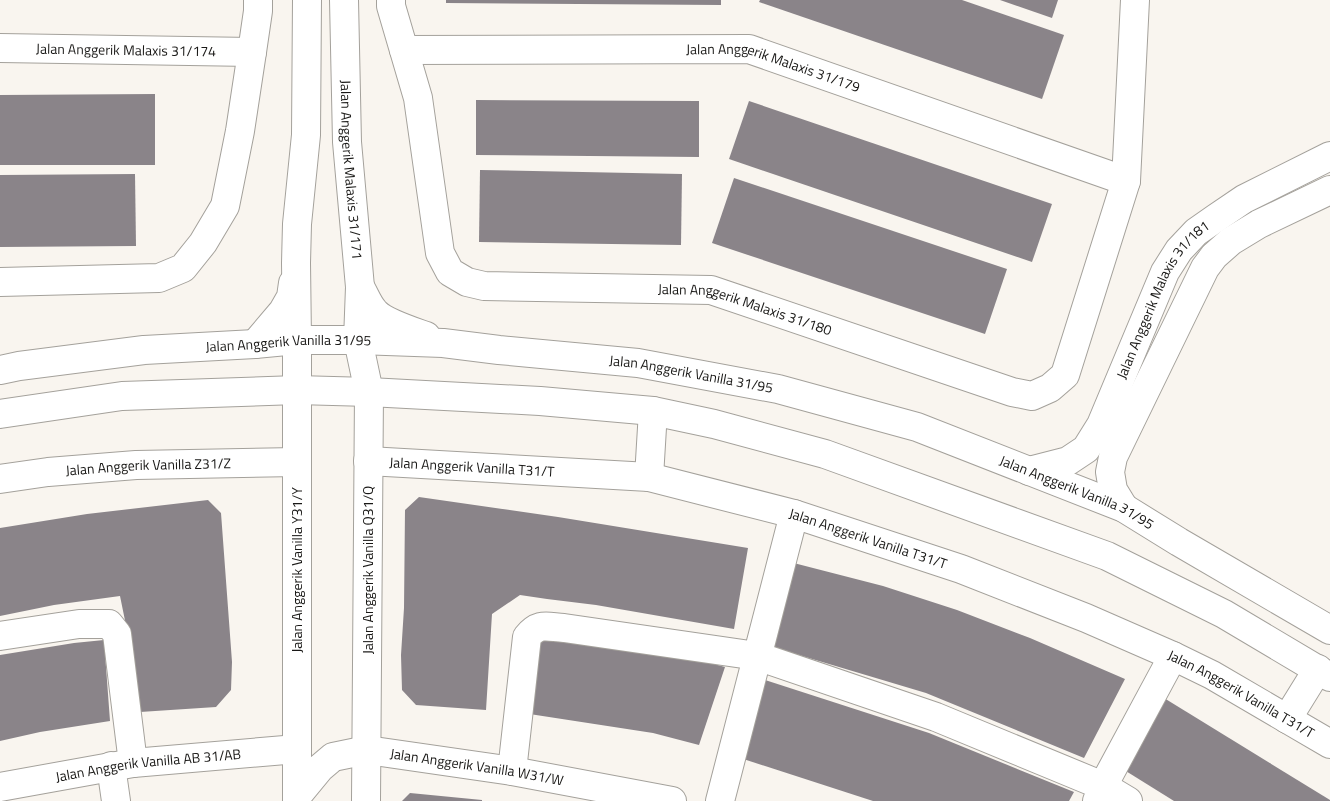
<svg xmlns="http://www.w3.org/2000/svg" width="1330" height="801" viewBox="0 0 1330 801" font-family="'Titillium Web',sans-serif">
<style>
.building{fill:#8a8489}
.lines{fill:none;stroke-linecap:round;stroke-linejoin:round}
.minor-casing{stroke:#a4a19b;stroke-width:30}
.minor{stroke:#fff;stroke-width:28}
.labels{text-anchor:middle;stroke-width:4;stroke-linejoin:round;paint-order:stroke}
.street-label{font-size:14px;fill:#191816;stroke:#fff}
</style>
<rect width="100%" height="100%" fill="#f9f5ef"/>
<g class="building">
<path d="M 446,0 L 721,0 L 721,5 L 446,3 Z"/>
<path d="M 760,0 L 962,0 L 1064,35 L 1042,99 L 759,2 Z"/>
<path d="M 1000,0 L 1058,0 L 1052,18 Z"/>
<path d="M 155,94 L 155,165 L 0,165 L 0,95 Z"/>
<path d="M 476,100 L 699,101 L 699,157 L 476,155 Z"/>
<path d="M 749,101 L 1052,204 L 1032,262 L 729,159 Z"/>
<path d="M 480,170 L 682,174 L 681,245 L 479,242 Z"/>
<path d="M 135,174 L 136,246 L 0,247 L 0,175 Z"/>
<path d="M 734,178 L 1007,269 L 985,334 L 712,243 Z"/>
<path d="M 419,497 L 558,517 L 748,548 L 734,629 L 596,605 L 547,599 L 520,595 L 492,614 L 486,710 L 416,705 L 402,690 L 401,655 L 404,608 L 405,510 Z"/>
<path d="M 208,500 L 221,513 L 232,662 L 231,690 L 216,707 L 140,712 L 130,645 L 120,596 L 54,605 L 0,616 L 0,528 L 87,514 Z"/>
<path d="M 782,560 L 883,586 L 957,610 L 1030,638 L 1125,679 L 1084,758 L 926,693 L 762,644 Z"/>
<path d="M 545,634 L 696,659 L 725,667 L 699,745 L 653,733 L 523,713 L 529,648 Z"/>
<path d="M 104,640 L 110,721 L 40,732 L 0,741 L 0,655 L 74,643 Z"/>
<path d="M 756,677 L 929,733 L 1074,792 L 1069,801 L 873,801 L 734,756 Z"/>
<path d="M 1164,698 L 1330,800 L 1330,801 L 1174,801 L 1121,768 Z"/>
<path d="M 410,793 L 482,800 L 482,801 L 402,801 Z"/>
</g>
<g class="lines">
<g class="minor-casing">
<g id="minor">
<path id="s1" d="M 344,0 L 347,142 L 360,287 L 358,340 L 369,392 L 366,801"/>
<path id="s2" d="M 391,0 L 391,6 L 418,98 L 440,253 L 450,272 L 467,282 L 484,286 L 711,290 L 1012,392 L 1032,396 L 1050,388 L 1065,375 L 1126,181 L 1135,0"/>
<path id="s3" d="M 0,48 L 252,52"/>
<path id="s4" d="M 404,50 L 749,49 L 1126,181"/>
<path d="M 0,282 L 159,278 L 183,268 L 203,243 L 225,206 L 240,131 L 252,52 L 258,11 L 258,0"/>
<path d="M 360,287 C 365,295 368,305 375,312 C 384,322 412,331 426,336"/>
<path d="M 255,344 L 283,311 L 291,297 L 293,283"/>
<path id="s5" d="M 0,370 L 19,366 L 144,350 L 255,344 L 297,340 L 358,340 L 443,343 L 499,350 L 638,363 L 778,389 L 917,427 L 1124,508 L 1179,542 L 1330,630"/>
<path d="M 0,414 L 122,396 L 297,390 L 369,392 L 540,401 L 653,411 L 714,424 L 825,454 L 1107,556 L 1224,614 L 1330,677"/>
<path id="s6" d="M 368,461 L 649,477 L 794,514 L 961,569 L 1086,618 L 1173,656 L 1212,675 L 1330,744"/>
<path id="s7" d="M 1029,471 L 1068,461 L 1086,449 L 1101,425 L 1165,272 L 1179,250 L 1196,232 L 1216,218 L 1244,199 L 1330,156"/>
<path d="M 649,477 L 653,411"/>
<path id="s8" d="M 0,479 L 48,472 L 136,465 L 297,462"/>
<path d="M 1124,508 L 1113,490 L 1110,472 L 1113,457 L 1205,268 L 1214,256 L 1231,241 L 1259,224 L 1330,190"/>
<path d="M 0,636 L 79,624 L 109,624 L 117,634 L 133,763"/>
<path d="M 1287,719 L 1318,669"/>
<path d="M 111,766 L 116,801"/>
<path d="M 512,771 L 527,637 C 539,622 547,627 564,628 L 757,656 L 936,717 L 1103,786 L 1128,801"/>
<path id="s9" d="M 0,787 L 133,763 L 297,749"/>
<path id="s10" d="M 297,796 L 320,768 L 333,757 L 367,750 L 512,771 L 672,801"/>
<path d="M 297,801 L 297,340 L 296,263 L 297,224 L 306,135 L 307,0"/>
<path d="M 720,801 L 794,514"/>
<path d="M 1097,801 L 1103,786 L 1173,656"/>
</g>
</g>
<use href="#minor" class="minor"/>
</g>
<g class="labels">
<g class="street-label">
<text dy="5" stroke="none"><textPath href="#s3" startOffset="126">Jalan Anggerik Malaxis 31/174</textPath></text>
<text dy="5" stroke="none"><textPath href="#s4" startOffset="372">Jalan Anggerik Malaxis 31/179</textPath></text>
<text dy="5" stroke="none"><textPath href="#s1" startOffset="170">Jalan Anggerik Malaxis 31/171</textPath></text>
<text dy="5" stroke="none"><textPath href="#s7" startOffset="231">Jalan Anggerik Malaxis 31/181</textPath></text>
<text dy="5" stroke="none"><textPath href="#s2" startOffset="581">Jalan Anggerik Malaxis 31/180</textPath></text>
<text dy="5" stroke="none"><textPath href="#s5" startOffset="290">Jalan Anggerik Vanilla 31/95</textPath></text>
<text dy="5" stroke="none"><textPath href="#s5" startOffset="695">Jalan Anggerik Vanilla 31/95</textPath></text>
<text dy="5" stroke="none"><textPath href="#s8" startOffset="149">Jalan Anggerik Vanilla Z31/Z</textPath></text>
<text dy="5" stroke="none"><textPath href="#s6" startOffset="104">Jalan Anggerik Vanilla T31/T</textPath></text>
<text dy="5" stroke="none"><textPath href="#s5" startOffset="1100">Jalan Anggerik Vanilla 31/95</textPath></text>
<text dy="5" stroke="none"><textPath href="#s6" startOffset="509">Jalan Anggerik Vanilla T31/T</textPath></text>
<text transform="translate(297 570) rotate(-90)" y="5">Jalan Anggerik Vanilla Y31/Y</text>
<text transform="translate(368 570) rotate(-90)" y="5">Jalan Anggerik Vanilla Q31/Q</text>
<text dy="5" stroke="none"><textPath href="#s6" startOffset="914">Jalan Anggerik Vanilla T31/T</textPath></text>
<text dy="5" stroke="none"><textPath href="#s9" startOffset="150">Jalan Anggerik Vanilla AB 31/AB</textPath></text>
<text dy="5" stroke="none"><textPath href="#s10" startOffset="199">Jalan Anggerik Vanilla W31/W</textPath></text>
</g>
</g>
</svg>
